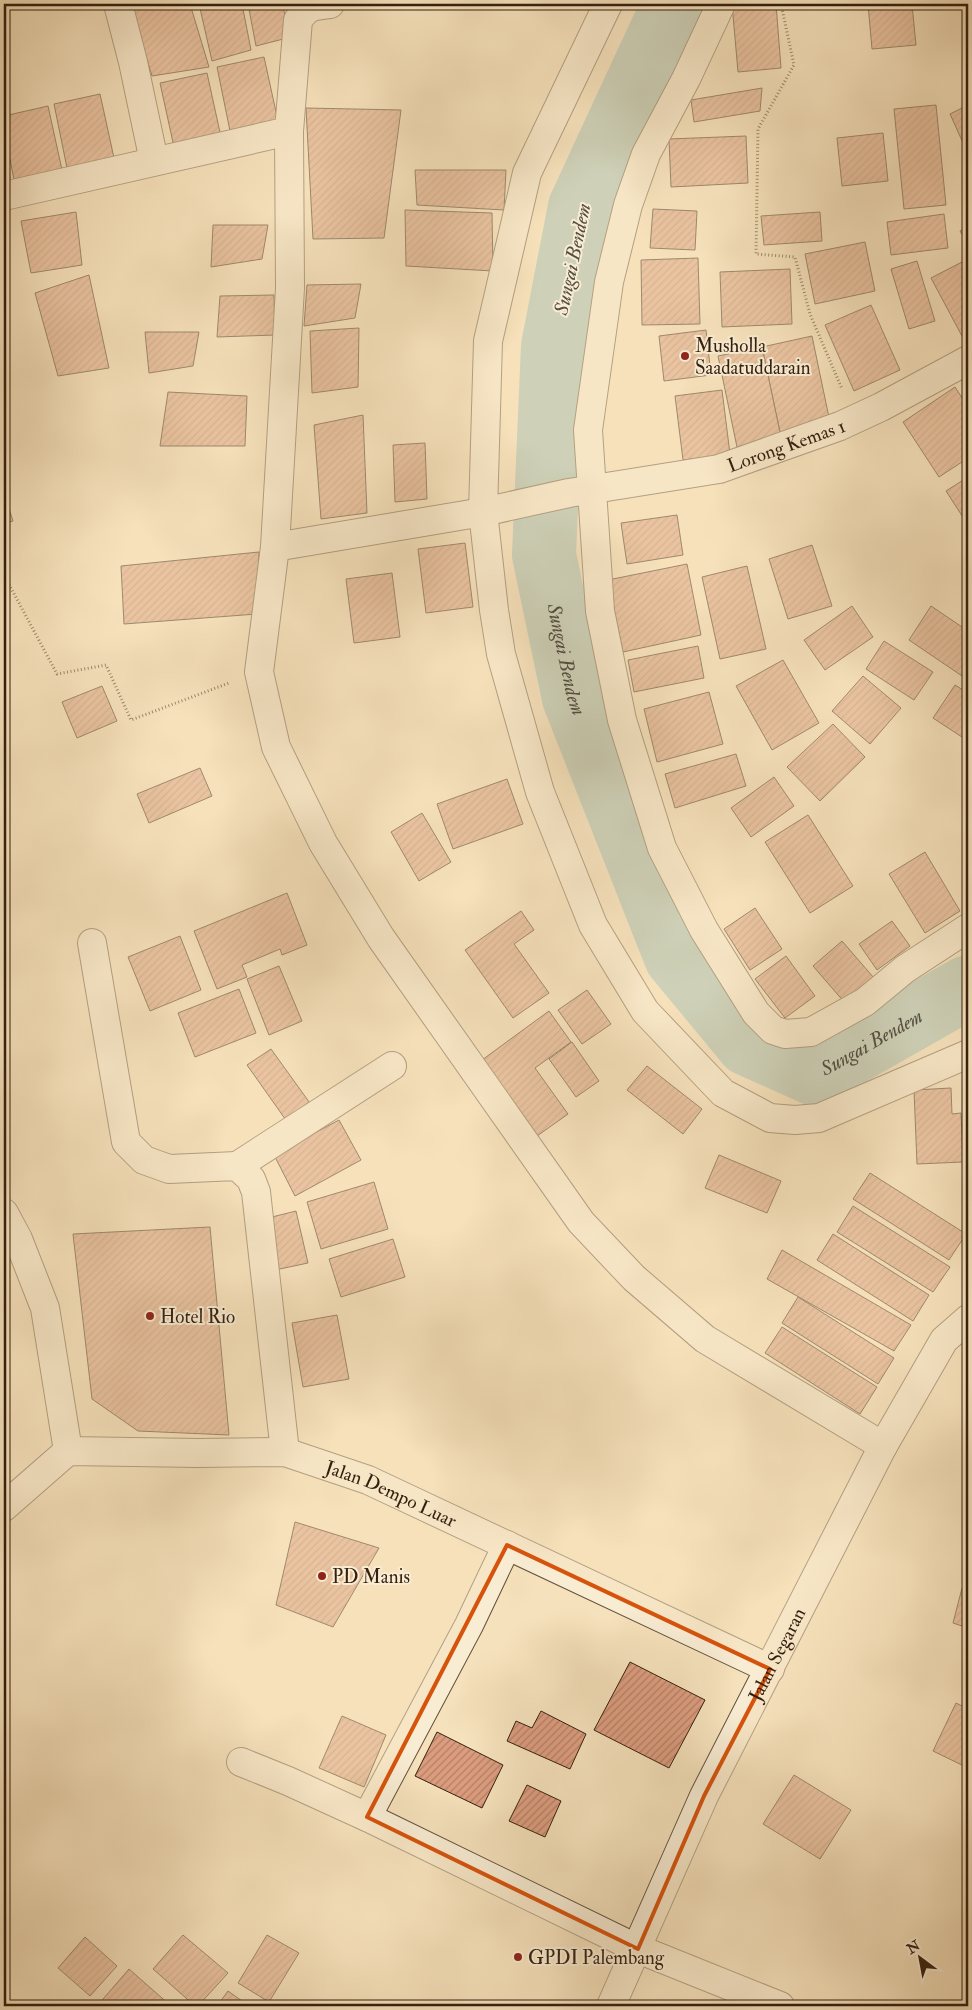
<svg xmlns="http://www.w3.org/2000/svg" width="972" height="2010" viewBox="0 0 972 2010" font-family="'IM FELL Double Pica',serif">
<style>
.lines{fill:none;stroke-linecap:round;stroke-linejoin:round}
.river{stroke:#9dbcb4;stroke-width:64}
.building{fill:url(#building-hatch);stroke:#341f0f}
.minor-casing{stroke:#64503a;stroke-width:30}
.path{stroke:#341f0f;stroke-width:3;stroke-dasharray:1 2.5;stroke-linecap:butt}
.minor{stroke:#f8ecd3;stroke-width:28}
.marked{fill:none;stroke:#d6530c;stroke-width:4;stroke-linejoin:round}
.poi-dot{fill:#8f2418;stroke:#f8ecd3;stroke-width:2}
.labels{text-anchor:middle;stroke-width:4;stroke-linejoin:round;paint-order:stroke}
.poi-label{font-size:19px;fill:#341f0f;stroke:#f8ecd3;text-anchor:start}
.street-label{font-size:19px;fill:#341f0f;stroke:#f8ecd3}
.water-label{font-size:20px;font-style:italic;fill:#544e41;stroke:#f8ecd3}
</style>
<defs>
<pattern id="building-hatch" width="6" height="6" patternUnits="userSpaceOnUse" patternTransform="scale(1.25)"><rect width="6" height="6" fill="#dc9d7f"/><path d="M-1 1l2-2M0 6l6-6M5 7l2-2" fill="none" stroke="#b37f66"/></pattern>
</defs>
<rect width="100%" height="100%" fill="#f5e1bb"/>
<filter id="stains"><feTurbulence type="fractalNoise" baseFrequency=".004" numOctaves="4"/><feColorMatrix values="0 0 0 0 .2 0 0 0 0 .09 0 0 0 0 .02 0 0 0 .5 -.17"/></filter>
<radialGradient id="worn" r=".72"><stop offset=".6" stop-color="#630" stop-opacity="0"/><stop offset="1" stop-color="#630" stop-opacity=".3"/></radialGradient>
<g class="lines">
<path class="river" id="s1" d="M 674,4 L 580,207 L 553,346 L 544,555 L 574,698 L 676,957 L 748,1044 L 815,1074 L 968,987"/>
</g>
<g class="building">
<path d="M 130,4 L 190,4 L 209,67 L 152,76 Z"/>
<path d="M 199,4 L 242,4 L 251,50 L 212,61 Z"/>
<path d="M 248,4 L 282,4 L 291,37 L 256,46 Z"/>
<path d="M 732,4 L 776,4 L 781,68 L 738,72 Z"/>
<path d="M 868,4 L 912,4 L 916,45 L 872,49 Z"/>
<path d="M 264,57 L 278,121 L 230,131 L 217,67 Z"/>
<path d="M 207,73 L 221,137 L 174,147 L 160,83 Z"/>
<path d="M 762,88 L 760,111 L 694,122 L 691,100 Z"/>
<path d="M 100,94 L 114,158 L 67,168 L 54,104 Z"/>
<path d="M 936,105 L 946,205 L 904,209 L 894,109 Z"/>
<path d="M 968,105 L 968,154 L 950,114 Z"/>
<path d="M 48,106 L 62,170 L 14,180 L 4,128 L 4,116 Z"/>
<path d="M 306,108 L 401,110 L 384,238 L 313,239 Z"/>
<path d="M 883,133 L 888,181 L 842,186 L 837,138 Z"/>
<path d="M 746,136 L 748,183 L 671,187 L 669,139 Z"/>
<path d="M 4,151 L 10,178 L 4,179 Z"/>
<path d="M 415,170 L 506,170 L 504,210 L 417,205 Z"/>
<path d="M 653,209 L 697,211 L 695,250 L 650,248 Z"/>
<path d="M 405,210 L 492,213 L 493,271 L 406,266 Z"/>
<path d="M 76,212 L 82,265 L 31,273 L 21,221 Z"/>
<path d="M 820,212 L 822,241 L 764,245 L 761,216 Z"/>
<path d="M 944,214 L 948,248 L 891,255 L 887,222 Z"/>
<path d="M 213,225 L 268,225 L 262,259 L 211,267 Z"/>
<path d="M 968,226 L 968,245 L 960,231 Z"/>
<path d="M 865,242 L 875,291 L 815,304 L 805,254 Z"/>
<path d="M 698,258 L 700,324 L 642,325 L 641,260 Z"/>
<path d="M 917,261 L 935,321 L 909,329 L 891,269 Z"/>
<path d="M 962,262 L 968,273 L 968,335 L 963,338 L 931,278 Z"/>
<path d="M 790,269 L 792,324 L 722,327 L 720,272 Z"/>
<path d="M 89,275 L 109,368 L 58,376 L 35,293 Z"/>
<path d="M 361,284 L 355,318 L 304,326 L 307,285 Z"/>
<path d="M 274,295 L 275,335 L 217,337 L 220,296 Z"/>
<path d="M 871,305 L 900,370 L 854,391 L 825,325 Z"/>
<path d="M 359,328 L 358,387 L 312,393 L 310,331 Z"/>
<path d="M 706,330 L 711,375 L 664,381 L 659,336 Z"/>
<path d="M 145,332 L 199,332 L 193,366 L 149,373 Z"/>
<path d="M 812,336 L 831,427 L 781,437 L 762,347 Z"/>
<path d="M 762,347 L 781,437 L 737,447 L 718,356 Z"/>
<path d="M 955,387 L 968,407 L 968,458 L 939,477 L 903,422 Z"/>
<path d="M 722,390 L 730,454 L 683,460 L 675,396 Z"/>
<path d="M 168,392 L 247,396 L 245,446 L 160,446 Z"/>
<path d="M 363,415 L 367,513 L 321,519 L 314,425 Z"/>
<path d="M 425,443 L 427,499 L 395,502 L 393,445 Z"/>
<path d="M 968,477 L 968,525 L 946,491 Z"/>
<path d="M 4,493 L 13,521 L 4,524 Z"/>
<path d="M 677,515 L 683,555 L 627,564 L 621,523 Z"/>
<path d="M 465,543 L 473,607 L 426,613 L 418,549 Z"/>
<path d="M 812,545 L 832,606 L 788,619 L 769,559 Z"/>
<path d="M 259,552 L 257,614 L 124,624 L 121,566 Z"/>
<path d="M 687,564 L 701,635 L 623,652 L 608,580 Z"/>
<path d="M 747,566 L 766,649 L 720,659 L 702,577 Z"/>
<path d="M 392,573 L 400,637 L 354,643 L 346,579 Z"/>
<path d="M 852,606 L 873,637 L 825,670 L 804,640 Z"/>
<path d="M 931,606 L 968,631 L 968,667 L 962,676 L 909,640 Z"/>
<path d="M 884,641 L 933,672 L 914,700 L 866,669 Z"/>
<path d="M 698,646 L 704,678 L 634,692 L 628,660 Z"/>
<path d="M 783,660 L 819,723 L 772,750 L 736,686 Z"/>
<path d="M 863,676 L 901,708 L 870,744 L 832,711 Z"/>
<path d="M 955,685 L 968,693 L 968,741 L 933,718 Z"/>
<path d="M 102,686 L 117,721 L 77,738 L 62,702 Z"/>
<path d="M 709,692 L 723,744 L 657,762 L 644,709 Z"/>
<path d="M 833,724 L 865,757 L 820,801 L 787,767 Z"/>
<path d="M 736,754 L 746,786 L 675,808 L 665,774 Z"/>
<path d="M 200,768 L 212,796 L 149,823 L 137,794 Z"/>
<path d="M 774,777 L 794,806 L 751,837 L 731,808 Z"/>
<path d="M 507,779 L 523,824 L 453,849 L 437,804 Z"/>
<path d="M 422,813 L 451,862 L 419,881 L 391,832 Z"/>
<path d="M 808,815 L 853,886 L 810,913 L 765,842 Z"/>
<path d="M 925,852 L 960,911 L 925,933 L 889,874 Z"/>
<path d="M 287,893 L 307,945 L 282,955 L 280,949 L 242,965 L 247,977 L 217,989 L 194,931 Z"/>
<path d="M 755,908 L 782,949 L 750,970 L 724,929 Z"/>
<path d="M 521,911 L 534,930 L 514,944 L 549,993 L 513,1018 L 465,950 Z"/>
<path d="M 892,921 L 910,946 L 877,970 L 859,944 Z"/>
<path d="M 180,936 L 201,990 L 150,1011 L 128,957 Z"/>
<path d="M 842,941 L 874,978 L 845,1003 L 813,966 Z"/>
<path d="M 786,956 L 815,996 L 785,1018 L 755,979 Z"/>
<path d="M 279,966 L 302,1021 L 269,1035 L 247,979 Z"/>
<path d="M 239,989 L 256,1033 L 195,1057 L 178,1013 Z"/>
<path d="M 587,990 L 611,1024 L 582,1044 L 558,1010 Z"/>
<path d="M 549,1011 L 571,1042 L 535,1068 L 568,1114 L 537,1136 L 482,1060 Z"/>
<path d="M 572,1042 L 599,1081 L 576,1097 L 549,1059 Z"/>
<path d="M 271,1049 L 312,1106 L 288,1123 L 247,1065 Z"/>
<path d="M 647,1066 L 702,1109 L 683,1134 L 627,1090 Z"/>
<path d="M 951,1088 L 952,1114 L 961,1113 L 963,1162 L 917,1164 L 914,1090 Z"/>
<path d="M 339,1120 L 361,1160 L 295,1196 L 274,1155 Z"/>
<path d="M 719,1155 L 781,1181 L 767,1213 L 705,1188 Z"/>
<path d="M 870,1173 L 966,1234 L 949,1260 L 853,1199 Z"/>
<path d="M 374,1182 L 388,1229 L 321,1249 L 307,1202 Z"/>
<path d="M 853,1206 L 950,1267 L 933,1292 L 837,1232 Z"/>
<path d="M 296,1211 L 308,1263 L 275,1270 L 264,1219 Z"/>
<path d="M 210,1227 L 229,1435 L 138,1431 L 92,1399 L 73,1234 Z"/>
<path d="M 833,1234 L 929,1295 L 913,1321 L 817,1260 Z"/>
<path d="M 393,1239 L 405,1277 L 341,1297 L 329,1259 Z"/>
<path d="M 782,1250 L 911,1325 L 894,1351 L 767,1279 Z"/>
<path d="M 798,1297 L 894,1358 L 878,1384 L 782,1323 Z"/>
<path d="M 337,1315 L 349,1379 L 303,1387 L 292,1323 Z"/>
<path d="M 782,1327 L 877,1387 L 860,1414 L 765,1353 Z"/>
<path d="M 295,1522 L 379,1548 L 333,1627 L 276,1605 Z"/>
<path d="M 962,1588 L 968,1590 L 968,1628 L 953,1623 Z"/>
<path d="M 630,1662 L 705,1700 L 669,1768 L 594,1730 Z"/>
<path d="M 956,1703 L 968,1709 L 968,1768 L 933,1751 Z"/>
<path d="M 541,1711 L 586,1734 L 570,1769 L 507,1741 L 516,1721 L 532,1728 Z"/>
<path d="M 342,1716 L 386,1735 L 364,1787 L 319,1768 Z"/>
<path d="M 437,1732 L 503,1765 L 482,1808 L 415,1776 Z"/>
<path d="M 794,1775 L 851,1810 L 820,1859 L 763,1824 Z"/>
<path d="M 527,1785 L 561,1801 L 545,1837 L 509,1821 Z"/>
<path d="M 183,1935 L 228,1973 L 198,2006 L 195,2006 L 153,1969 Z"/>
<path d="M 267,1935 L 299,1953 L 269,2002 L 238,1983 Z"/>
<path d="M 85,1937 L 117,1966 L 90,1996 L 58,1968 Z"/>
<path d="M 129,1969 L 171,2006 L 97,2006 Z"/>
<path d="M 228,1991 L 249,2006 L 217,2006 Z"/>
<path d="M 4,1995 L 8,2003 L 4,2006 Z"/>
</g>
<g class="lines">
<g class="minor-casing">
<g id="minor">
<path d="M 118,4 L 133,62 L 154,161"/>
<path d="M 330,4 C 313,6 309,5 298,20 L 289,131 L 290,288 L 275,547 L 259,672 L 276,747 L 323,843 L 381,938 L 581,1222 L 634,1278 L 705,1339 L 883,1446"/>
<path d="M 608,4 L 527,173 L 488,341 L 483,512 L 494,610 L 501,654 L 540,792 L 593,925 L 645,1011 L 723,1093 L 770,1118 L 795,1120 L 819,1118 L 968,1054"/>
<path d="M 721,4 L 686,79 L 646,154 L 628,205 L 609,282 L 588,430 L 600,611 L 622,720 L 662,848 L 704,930 L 756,1013 L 773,1030 L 785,1034 L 811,1032 L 865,1002 L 905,969 L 968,928"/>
<path d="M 4,196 L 289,131"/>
<path id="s2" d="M 275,547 L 483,512 L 569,493 L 719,469 L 840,426 L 881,407 L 968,360"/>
<path d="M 92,943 L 126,1142 L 144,1160 L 169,1169 L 237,1166 L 251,1179 L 256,1192 L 285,1452"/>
<path d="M 237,1166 L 392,1066"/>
<path d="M 4,1213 L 18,1239 L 45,1308 L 68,1451"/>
<path id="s3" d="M 4,1507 L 68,1451 L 198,1453 L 285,1452 L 368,1480 L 770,1669"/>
<path d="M 241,1762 L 288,1781 L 367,1817 L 638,1949 L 780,2006"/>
<path d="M 367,1817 L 469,1625 L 507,1545"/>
<path id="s4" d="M 611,2006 L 704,1796 L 883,1446 L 944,1340 L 968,1319"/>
</g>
</g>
<g class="path">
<path d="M 781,4 L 794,65 L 758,129 L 756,254 L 795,257 L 810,314 L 842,389"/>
<path d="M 4,575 L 57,674 L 106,665 L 131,720 L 229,683"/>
</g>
<use href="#minor" class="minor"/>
</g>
<path d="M0 0H972V2010H0ZM 507,1545 L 770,1669 L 704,1796 L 638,1949 L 367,1817 Z" fill="#f5e1bb" fill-opacity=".55" fill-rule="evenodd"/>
<path class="marked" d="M 507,1545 L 770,1669 L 704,1796 L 638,1949 L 367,1817 Z"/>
<g class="poi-dot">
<circle cx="685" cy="356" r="5"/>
<circle cx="150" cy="1316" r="5"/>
<circle cx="322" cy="1576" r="5"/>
<circle cx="518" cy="1957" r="5"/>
</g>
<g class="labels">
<g class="poi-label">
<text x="695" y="352">Musholla<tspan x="695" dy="22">Saadatuddarain</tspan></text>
<text x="160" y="1323">Hotel Rio</text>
<text x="332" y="1583">PD Manis</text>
<text x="528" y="1964">GPDI Palembang</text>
</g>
<g class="street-label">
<text dy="7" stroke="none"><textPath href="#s2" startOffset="522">Lorong Kemas 1</textPath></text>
<text dy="7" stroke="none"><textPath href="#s3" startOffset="416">Jalan Dempo Luar</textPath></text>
<text dy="7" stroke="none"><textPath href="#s4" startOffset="389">Jalan Segaran</textPath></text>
</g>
<g class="water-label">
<text transform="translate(572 259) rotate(-78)" y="7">Sungai Bendem</text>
<text dy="7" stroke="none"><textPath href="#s1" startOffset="681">Sungai Bendem</textPath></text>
<text dy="7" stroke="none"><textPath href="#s1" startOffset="1250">Sungai Bendem</textPath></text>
</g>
</g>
<rect width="972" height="2010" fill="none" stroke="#f5e1bb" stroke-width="20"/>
<rect x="5" y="5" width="962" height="2000" fill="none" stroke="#341f0f" stroke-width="2.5"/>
<rect x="10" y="10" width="952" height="1990" fill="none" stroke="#341f0f"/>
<g transform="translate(920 1958) rotate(328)" stroke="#f8ecd3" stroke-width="4" paint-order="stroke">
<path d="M0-4L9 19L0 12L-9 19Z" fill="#341f0f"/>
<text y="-8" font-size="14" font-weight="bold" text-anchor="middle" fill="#341f0f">N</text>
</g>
<rect width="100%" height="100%" filter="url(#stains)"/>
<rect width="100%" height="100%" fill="url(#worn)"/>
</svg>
